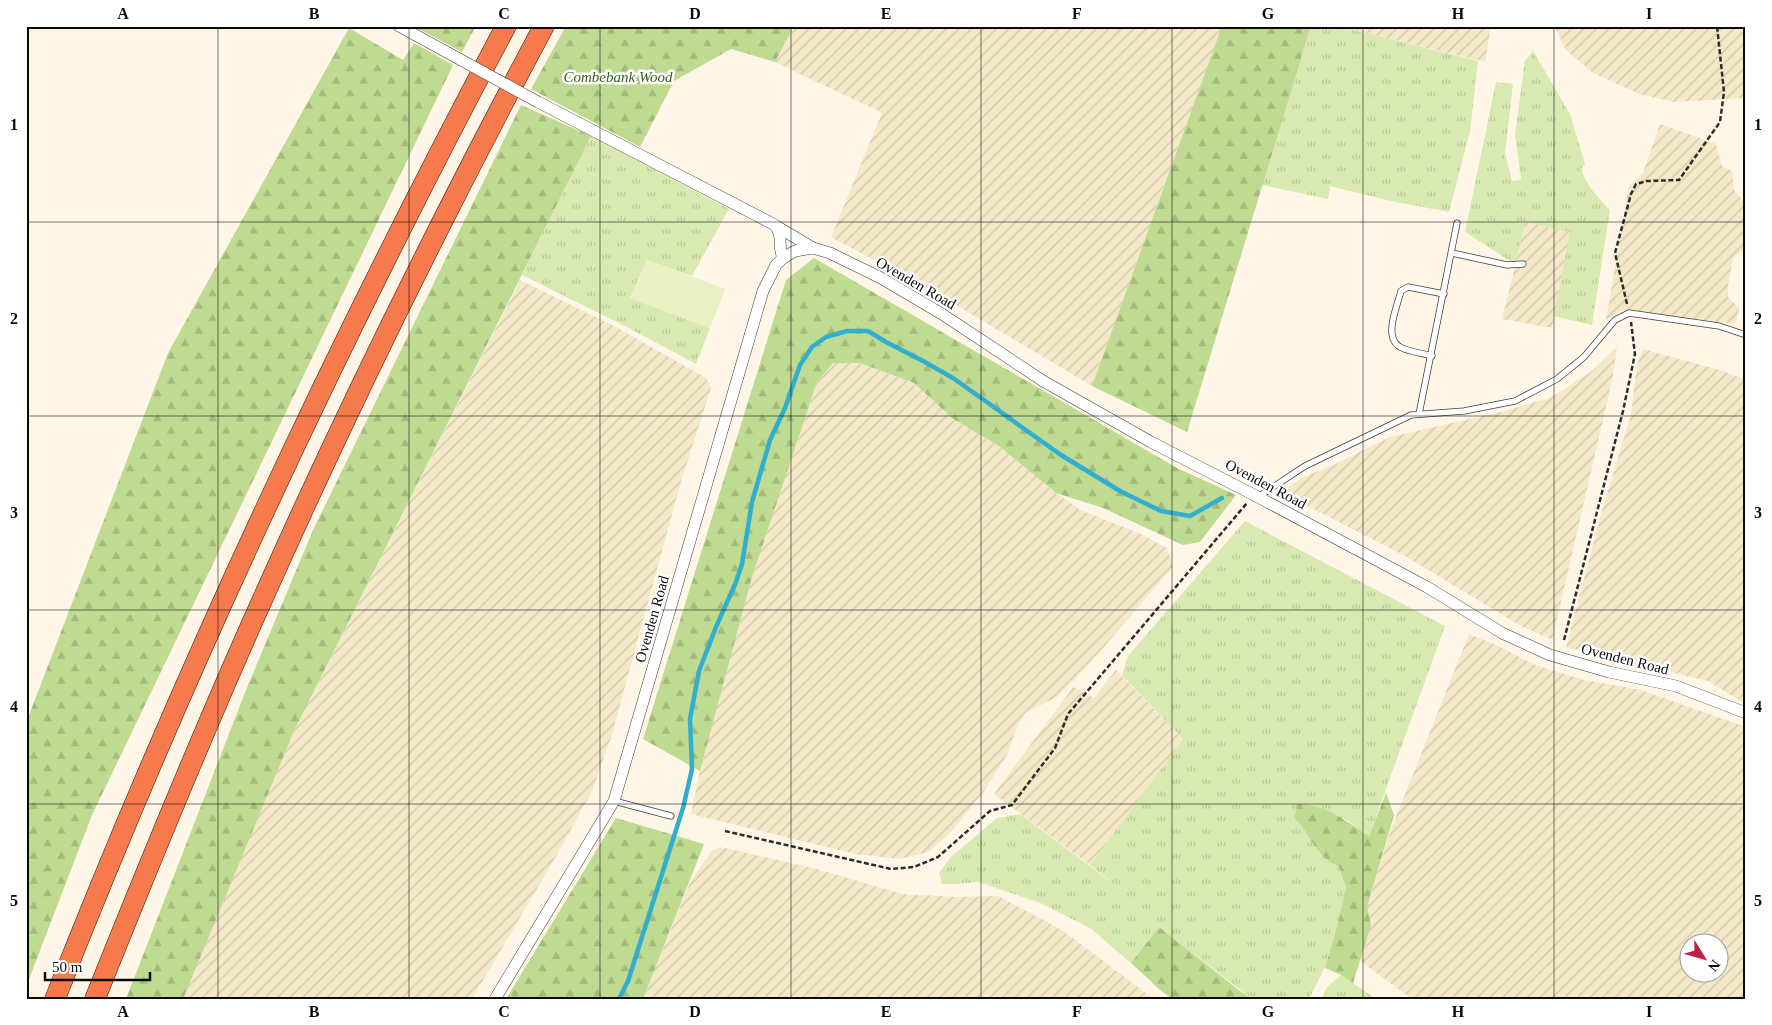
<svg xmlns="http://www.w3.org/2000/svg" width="1772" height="1025" viewBox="0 0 1772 1025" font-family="'Times New Roman',serif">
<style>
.farmland{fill:url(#farmland-furrows);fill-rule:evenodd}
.grass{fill:url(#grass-tufts)}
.forest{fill:url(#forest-firs)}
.pitch{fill:#e9f0c3}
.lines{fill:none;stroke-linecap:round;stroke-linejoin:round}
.stream{stroke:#31aecf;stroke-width:4.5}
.lane-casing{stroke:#3d3d3d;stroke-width:7}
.street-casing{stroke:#3d3d3d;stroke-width:12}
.highway-casing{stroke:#1b1b1b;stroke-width:21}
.path{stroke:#2c2c2c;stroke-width:2.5;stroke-dasharray:5 2.5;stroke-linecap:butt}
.lane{stroke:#fff;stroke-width:5.5}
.street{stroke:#fff;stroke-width:11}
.highway{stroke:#f77a4d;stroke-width:20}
.street-bridge-casing{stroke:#3d3d3d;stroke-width:12;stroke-linecap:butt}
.street-bridge{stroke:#fff;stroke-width:11}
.grid{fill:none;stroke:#0a0a0a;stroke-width:1;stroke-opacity:0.55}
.labels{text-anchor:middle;stroke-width:5;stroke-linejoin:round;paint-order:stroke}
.park-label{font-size:15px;font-style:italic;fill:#37611b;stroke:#fff}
.street-label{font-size:15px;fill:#0a0a0a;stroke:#fff}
.neatline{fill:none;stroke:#0a0a0a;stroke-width:2}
.grid-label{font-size:16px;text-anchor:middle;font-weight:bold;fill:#0a0a0a}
</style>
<defs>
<pattern id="farmland-furrows" width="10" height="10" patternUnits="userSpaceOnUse" patternTransform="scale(1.25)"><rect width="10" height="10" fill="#f4e8c8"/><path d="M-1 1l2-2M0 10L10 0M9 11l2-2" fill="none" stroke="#d0c6aa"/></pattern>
<pattern id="grass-tufts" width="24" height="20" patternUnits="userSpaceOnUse" patternTransform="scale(1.25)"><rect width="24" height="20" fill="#d9e9b2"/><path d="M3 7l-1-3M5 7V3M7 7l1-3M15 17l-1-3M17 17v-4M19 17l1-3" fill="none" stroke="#b9c698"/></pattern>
<pattern id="forest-firs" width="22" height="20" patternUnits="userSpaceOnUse" patternTransform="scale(1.25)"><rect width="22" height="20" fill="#bfda91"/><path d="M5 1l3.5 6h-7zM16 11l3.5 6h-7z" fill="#a3ba7c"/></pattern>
</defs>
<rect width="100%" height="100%" fill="#fff6e7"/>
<g class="farmland">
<path d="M 795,26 L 1222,26 L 1092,386 L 941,296 L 831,237 L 882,113 L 775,62 Z"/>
<path d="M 1337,26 L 1491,26 L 1485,62 Z"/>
<path d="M 1554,26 L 1746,26 L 1746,98 L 1674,102 L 1642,95 L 1593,73 L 1566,50 Z"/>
<path d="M 1660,124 L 1716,144 L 1722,166 L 1732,171 L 1734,190 L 1746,204 L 1746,248 L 1733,258 L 1728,286 L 1728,297 L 1739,308 L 1736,324 L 1622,310 L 1606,320 L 1629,186 L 1643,173 Z"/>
<path d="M 1525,222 L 1571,232 L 1552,328 L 1502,319 L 1516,263 L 1510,261 L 1517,257 Z"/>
<path d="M 520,280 L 616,327 L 706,378 L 711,388 L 680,485 L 611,738 L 592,791 L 558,853 L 472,999 L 182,999 L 294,731 Z"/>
<path d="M 1617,347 L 1612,381 L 1552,640 L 1519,625 L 1405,556 L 1288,496 L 1288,488 L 1301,478 L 1331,466 L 1390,437 L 1501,412 L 1552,397 L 1592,371 Z"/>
<path d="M 1643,349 L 1723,371 L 1746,380 L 1746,702 L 1737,699 L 1708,681 L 1566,647 L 1602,511 L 1631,414 L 1637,365 Z"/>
<path d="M 833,363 L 860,363 L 914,383 L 952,418 L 999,446 L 1056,493 L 1080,510 L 1139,533 L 1167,548 L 1173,567 L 1090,663 L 1057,697 L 1025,713 L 1016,730 L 1007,755 L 983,793 L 951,832 L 928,852 L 900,859 L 855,854 L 691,814 L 700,771 L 752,577 L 817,382 Z"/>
<path d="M 1469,634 L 1498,646 L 1535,665 L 1584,680 L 1641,690 L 1746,727 L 1746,999 L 1412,999 L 1352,955 L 1390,832 ZM 1690,942 L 1720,942 L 1720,972 L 1690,972 Z"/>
<path d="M 1116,670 L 1183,739 L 1090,865 L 994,794 L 1073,687 L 1094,698 Z"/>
<path d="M 720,847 L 813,868 L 903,894 L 956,897 L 998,896 L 1062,930 L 1154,999 L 643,999 L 690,882 L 711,852 Z"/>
</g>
<g class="grass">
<path d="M 1311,26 L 1337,26 L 1478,61 L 1470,131 L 1449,212 L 1391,201 L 1330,186 L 1328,199 L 1262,185 Z"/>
<path d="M 1533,51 L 1570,114 L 1585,164 L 1581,169 C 1587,186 1598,198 1610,210 L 1592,325 L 1554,316 L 1570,232 L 1525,222 L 1517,257 L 1510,261 L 1465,232 L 1496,82 L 1513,84 L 1505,154 L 1512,181 L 1521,180 L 1515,134 L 1525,61 Z"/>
<path d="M 591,136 L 729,209 L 692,276 L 647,260 L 630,298 L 710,328 L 696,364 L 621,324 L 522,275 Z"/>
<path d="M 1245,521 L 1445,626 L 1369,836 L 1344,818 L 1294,818 C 1306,829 1311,844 1323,856 C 1327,861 1334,864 1339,867 L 1346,888 L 1337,927 L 1326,965 L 1309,999 L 1252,999 L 1159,927 L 1131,963 L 1090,928 L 1038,902 L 978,882 L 956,884 L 942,884 L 939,873 L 951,857 L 997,818 L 1020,814 L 1119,888 L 1090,865 L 1183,739 L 1122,675 L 1128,656 Z"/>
<path d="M 1341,975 L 1376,999 L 1321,999 L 1327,987 Z"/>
</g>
<g class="forest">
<path d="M 413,26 L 476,26 L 462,52 Z"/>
<path d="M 566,26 L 786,26 L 792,30 L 775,62 L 731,49 L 674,81 L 640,147 L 531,89 Z"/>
<path d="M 1222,26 L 1311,26 L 1187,432 L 1092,386 Z"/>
<path d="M 349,28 L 403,60 L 414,43 L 453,65 L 92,815 L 26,987 L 26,723 L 168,353 Z"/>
<path d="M 521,105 L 591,136 L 294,731 L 183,999 L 126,999 L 246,690 L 313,530 Z"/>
<path d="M 814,258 L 1177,468 L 1236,495 L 1200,542 L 1183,545 L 1103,508 L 1056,493 L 999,446 L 952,418 L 914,383 L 860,363 L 833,363 L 817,382 L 752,577 L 700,771 L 643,739 L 786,280 Z"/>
<path d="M 1386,793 L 1394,815 L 1367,907 L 1371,925 L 1353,983 L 1341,975 L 1325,968 L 1337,927 L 1346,888 L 1339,867 C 1334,864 1327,861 1323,856 C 1311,844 1306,829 1294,818 L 1298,804 C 1327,805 1346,821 1369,836 Z"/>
<path d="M 616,818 L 704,844 L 643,999 L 506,999 Z"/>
<path d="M 1159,927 L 1240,991 L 1252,999 L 1172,999 L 1160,990 L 1131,963 Z"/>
</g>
<path class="pitch" d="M 647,260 L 725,289 L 710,328 L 630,298 Z"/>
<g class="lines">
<path class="stream" d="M 619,999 L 628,981 L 683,808 L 692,769 L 690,719 L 699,671 L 716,627 L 736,582 L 742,564 L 752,502 L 770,440 L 785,408 L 800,365 L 812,347 L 826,337 L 847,331 L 868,331 L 886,342 L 923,361 L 953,378 L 1061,455 L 1120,491 L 1161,511 L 1190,516 L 1222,498"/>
<g class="lane-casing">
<g id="lane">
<path d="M 1452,253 L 1507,265 L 1523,264"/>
<path d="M 1432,356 C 1422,353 1409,352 1400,347 C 1383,337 1397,307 1401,291 L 1408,287 L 1444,294"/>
<path d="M 1419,414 L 1457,223"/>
<path d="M 1258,497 L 1305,466 L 1411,415 L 1464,411 L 1515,401 L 1557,379 L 1584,357 L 1615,320 L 1629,313 L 1719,326 L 1746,335"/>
<path d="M 614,801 L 671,816"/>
</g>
</g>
<g class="street-casing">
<g id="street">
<path d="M 399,26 L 441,49"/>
<path d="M 538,102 L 775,225 C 784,238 777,245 783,258"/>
<path d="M 776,226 L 813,248"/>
<path d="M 495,999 L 614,801 L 763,291 L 776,265 L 783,258 L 795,251 L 813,248 L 830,253 L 881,278 L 942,314 L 1043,381 L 1151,442 L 1258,497 L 1427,587 L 1502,633 L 1550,655 L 1609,672 L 1676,686 L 1746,713"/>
</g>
</g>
<g class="highway-casing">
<g id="highway">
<path d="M 55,999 C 186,666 338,342 506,26"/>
<path d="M 95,999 C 149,864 204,729 264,596 C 350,403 444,213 544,26"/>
</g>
</g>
<g class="path">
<path d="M 1627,304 L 1615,253 L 1631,194 L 1636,184 L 1647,181 L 1679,180 L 1720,122 L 1724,92 L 1717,26"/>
<path d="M 1564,640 L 1623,411 L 1635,354 L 1631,322"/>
<path d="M 725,831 L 891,869 L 914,867 L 938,857 L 990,811 L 1012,805 L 1055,748 L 1068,714 L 1247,503"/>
</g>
<use href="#lane" class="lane"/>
<use href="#street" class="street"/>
<use href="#highway" class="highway"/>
<g class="street-bridge-casing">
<path id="street-bridge" d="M 441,49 L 538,102"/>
</g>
<use href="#street-bridge" class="street-bridge"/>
</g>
<path class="grid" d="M 218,26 L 218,999M 409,26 L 409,999M 600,26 L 600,999M 791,26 L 791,999M 981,26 L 981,999M 1172,26 L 1172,999M 1363,26 L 1363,999M 1554,26 L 1554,999M 26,222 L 1746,222M 26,416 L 1746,416M 26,610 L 1746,610M 26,804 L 1746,804"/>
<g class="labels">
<g class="park-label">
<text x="618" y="82">Combebank Wood</text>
</g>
<g class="street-label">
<text transform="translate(916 283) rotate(30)" y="5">Ovenden Road</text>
<text transform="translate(1266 484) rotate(28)" y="5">Ovenden Road</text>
<text transform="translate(652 619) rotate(-74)" y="5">Ovenden Road</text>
<text transform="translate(1625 659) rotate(14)" y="5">Ovenden Road</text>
</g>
</g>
<rect width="1772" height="1025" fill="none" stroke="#ffffff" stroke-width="55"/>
<g transform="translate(1704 958) rotate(127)"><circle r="24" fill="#ffffff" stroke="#9d9d9d"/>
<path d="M0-4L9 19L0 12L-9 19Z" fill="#bb2146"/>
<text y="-8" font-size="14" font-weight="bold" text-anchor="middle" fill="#0a0a0a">N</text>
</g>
<path d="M45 972v8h105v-8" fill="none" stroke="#0a0a0a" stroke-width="2.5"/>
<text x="52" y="972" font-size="15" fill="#0a0a0a" stroke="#ffffff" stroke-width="4" paint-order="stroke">50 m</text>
<rect x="28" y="28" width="1716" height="970" class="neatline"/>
<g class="grid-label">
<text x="123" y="19">A</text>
<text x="314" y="19">B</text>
<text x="504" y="19">C</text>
<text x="695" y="19">D</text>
<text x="886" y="19">E</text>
<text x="1077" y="19">F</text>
<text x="1268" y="19">G</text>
<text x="1458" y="19">H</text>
<text x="1649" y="19">I</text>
<text x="14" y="130">1</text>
<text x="1758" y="130">1</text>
<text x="14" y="324">2</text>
<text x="1758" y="324">2</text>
<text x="14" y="518">3</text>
<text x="1758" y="518">3</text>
<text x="14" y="712">4</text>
<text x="1758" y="712">4</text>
<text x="14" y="906">5</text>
<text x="1758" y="906">5</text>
<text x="123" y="1017">A</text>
<text x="314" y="1017">B</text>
<text x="504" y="1017">C</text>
<text x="695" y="1017">D</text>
<text x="886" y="1017">E</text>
<text x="1077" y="1017">F</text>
<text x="1268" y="1017">G</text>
<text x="1458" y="1017">H</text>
<text x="1649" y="1017">I</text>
</g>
</svg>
